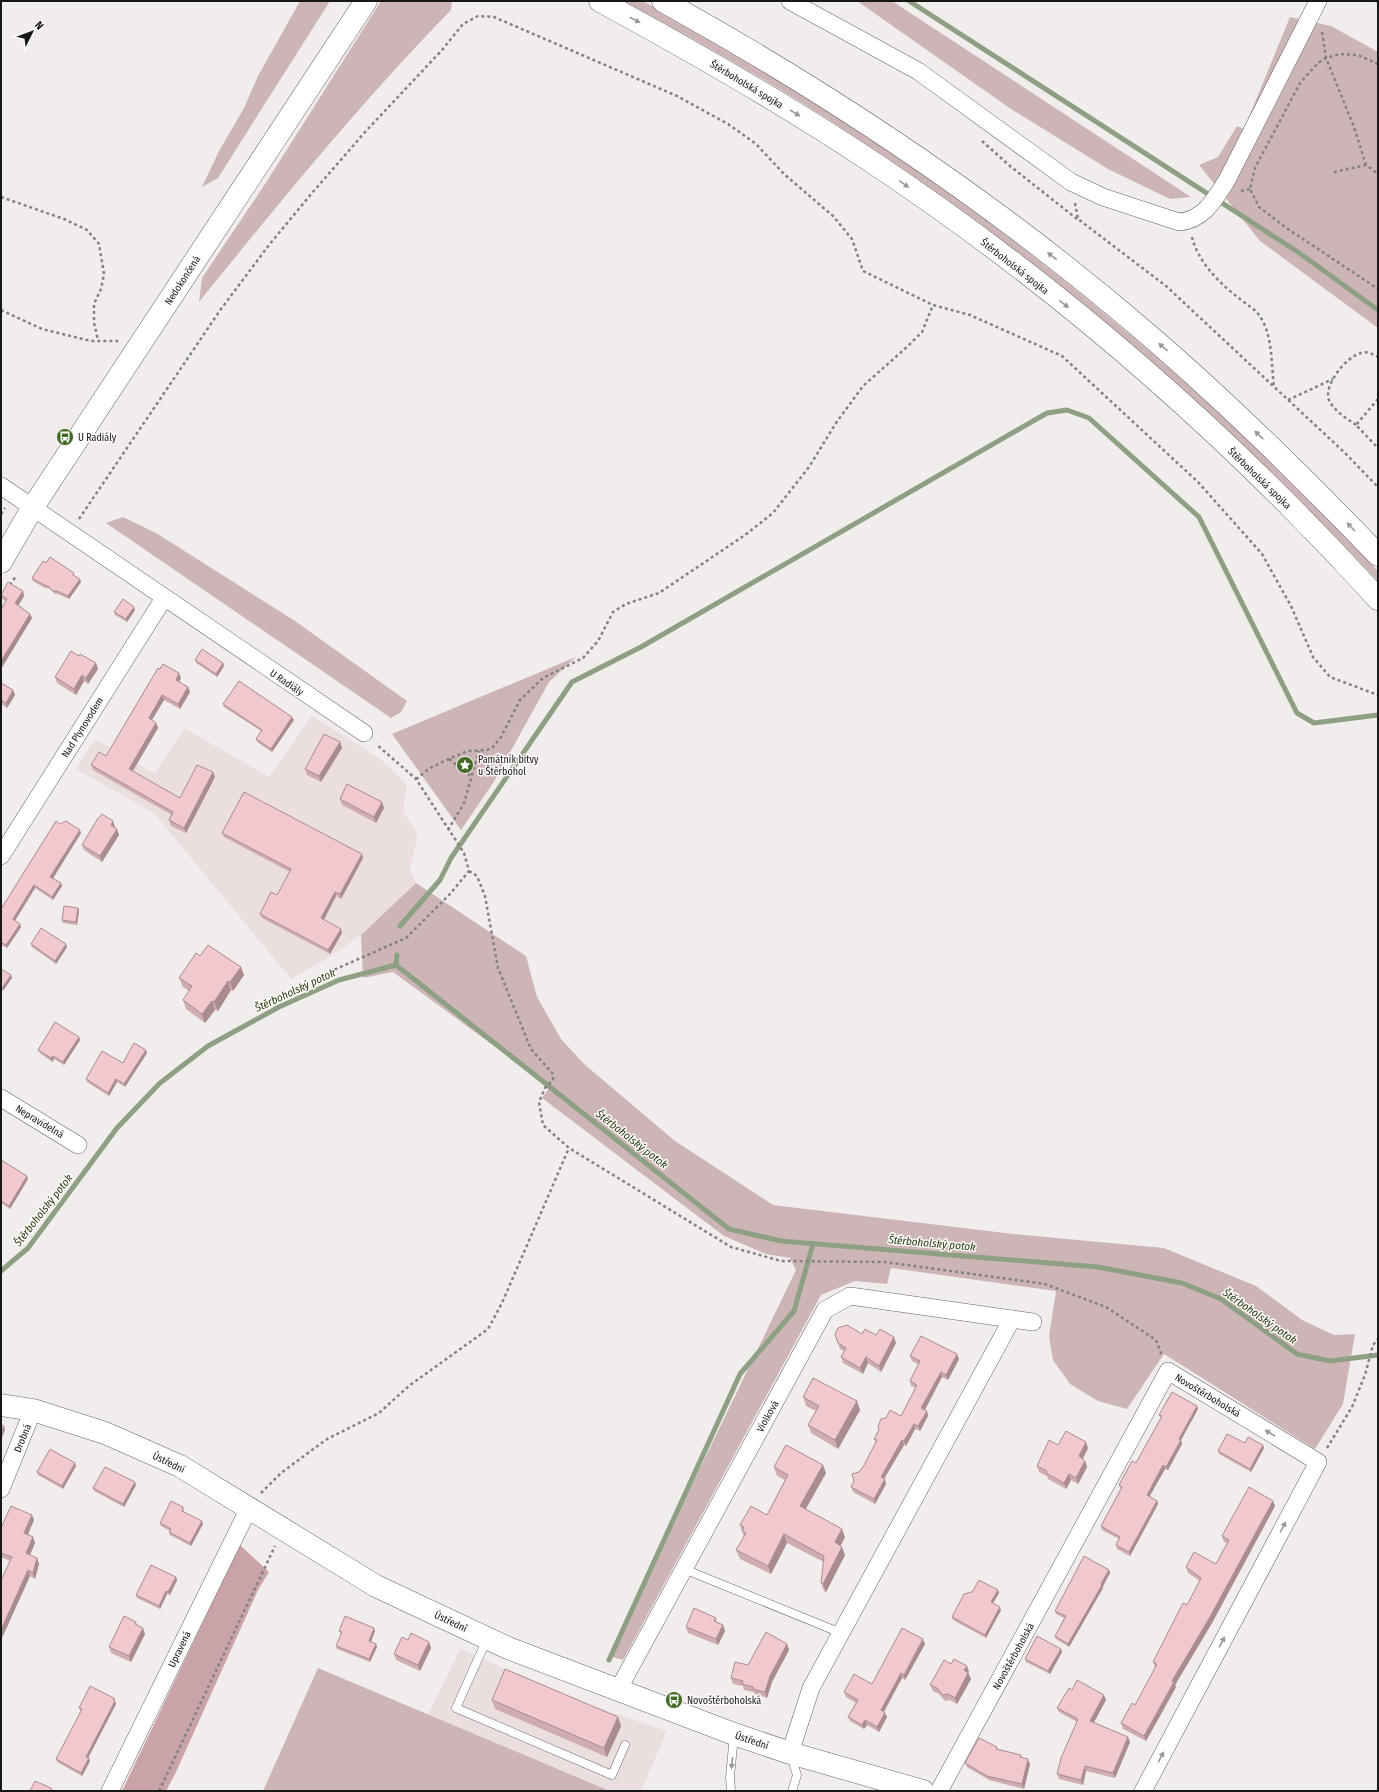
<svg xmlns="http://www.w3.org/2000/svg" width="1379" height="1792" viewBox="0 0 1379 1792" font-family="'Fira Sans Condensed',sans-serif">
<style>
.built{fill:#ebdedf}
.green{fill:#cdb5b7}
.forest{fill:#c9a3a7}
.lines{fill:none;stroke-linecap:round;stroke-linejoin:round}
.stream{stroke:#8ea084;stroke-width:5}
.lane-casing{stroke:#686464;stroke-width:9}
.street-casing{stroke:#686464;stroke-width:18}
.secondary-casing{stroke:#686464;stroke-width:23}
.highway-casing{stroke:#686464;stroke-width:23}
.path{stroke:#838181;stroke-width:2.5;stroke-dasharray:3 3;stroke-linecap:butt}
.lane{stroke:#fff;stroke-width:8}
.street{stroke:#fff;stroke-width:17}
.secondary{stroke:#fff;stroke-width:22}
.highway{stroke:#fff;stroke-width:22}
.wall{fill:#ceacb0}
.shaded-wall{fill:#a88c90}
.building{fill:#f0c8cd;stroke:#a88c90}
.oneway{fill:#979797}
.labels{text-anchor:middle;stroke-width:3;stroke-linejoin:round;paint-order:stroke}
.street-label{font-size:10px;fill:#181717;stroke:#fefafa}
.poi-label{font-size:10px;fill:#181717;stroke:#fefafa;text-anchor:start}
.water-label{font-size:11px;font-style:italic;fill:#233c10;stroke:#fefafa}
</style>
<rect width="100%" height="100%" fill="#f1eded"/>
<g class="built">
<path d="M 312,716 L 379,758 L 407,784 L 403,812 L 418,833 L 410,870 L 416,883 L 361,935 L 331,956 L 291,979 L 154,813 L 76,769 L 95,739 L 155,774 L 184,728 L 269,777 Z"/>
<path d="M 460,1649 L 587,1704 L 667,1731 L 641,1791 L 611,1791 L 428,1715 Z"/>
</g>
<g class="green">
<path d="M 300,1 L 330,1 L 218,178 L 202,187 L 219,151 L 244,108 L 258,76 Z"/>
<path d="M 381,1 L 452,1 L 451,10 C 361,102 280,202 199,302 L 202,278 L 267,181 Z"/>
<path d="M 624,1 L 643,1 C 919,152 1163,341 1378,571 L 1378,581 C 1206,398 1013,234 799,101 C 742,66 683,33 624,1 Z"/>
<path d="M 857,1 L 892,1 L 1191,197 L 1170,199 L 1108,169 L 1011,109 Z"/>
<path d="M 1290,17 L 1331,26 L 1378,52 L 1378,328 L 1260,241 L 1199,165 L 1218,157 L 1237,126 L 1244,129 Z"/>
<path d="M 123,517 L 156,533 L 295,621 L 407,701 L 401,712 L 391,718 L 106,523 Z"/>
<path d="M 576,657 L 549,682 L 493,783 L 461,830 L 392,734 Z"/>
<path d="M 416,883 L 526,956 L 537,997 L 561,1039 L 584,1064 L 675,1141 L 773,1205 L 1013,1234 L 1164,1248 L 1256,1286 L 1302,1320 L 1334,1335 L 1355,1334 L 1343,1404 L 1315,1449 L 1164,1354 L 1127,1409 L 1098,1401 L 1070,1384 L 1053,1360 L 1049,1336 L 1056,1291 L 891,1268 L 887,1284 L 855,1281 L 821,1295 L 623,1660 L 609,1656 L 796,1270 L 790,1258 L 766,1254 L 724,1236 L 542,1098 L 550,1087 L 393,972 L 363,978 L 361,935 Z"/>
<path d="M 318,1668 L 610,1791 L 263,1791 Z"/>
</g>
<path class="forest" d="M 240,1545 L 269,1572 L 258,1590 L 176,1772 L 166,1791 L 122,1791 Z"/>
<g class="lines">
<g class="stream">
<path d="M 909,1 L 1298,252 L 1378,310"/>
<path d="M 400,926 L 440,880 L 451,858 L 572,682 L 641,647 L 1047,413 L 1067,410 L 1089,418 L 1199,517 L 1297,713 L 1314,723 L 1378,715"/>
<path d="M 396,965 L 397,955"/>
<path d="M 1,1271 L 28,1248 L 117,1128 L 160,1083 L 208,1046 L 279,1007 L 339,980 L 396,965 L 729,1229 L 781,1241 L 1098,1267 L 1182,1283 L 1221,1299 L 1297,1354 L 1330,1361 L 1378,1355"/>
<path d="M 609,1660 L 740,1374 L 794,1311 L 813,1244"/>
</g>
<g class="lane-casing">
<g id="lane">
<path d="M 684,1569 L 841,1633"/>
<path d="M 487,1639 L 456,1708 L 612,1775 L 625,1745"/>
<path d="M 791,1756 L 797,1775 L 792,1791"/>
<path d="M 731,1791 L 730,1777 L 734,1735"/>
</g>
</g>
<g class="street-casing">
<g id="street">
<path d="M 790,1 L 918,71 L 1071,182 L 1103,197 L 1179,222 C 1204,220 1215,199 1227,180 L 1318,1"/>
<path d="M 1,486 L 364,733"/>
<path d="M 1,856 L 164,598"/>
<path d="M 1,1098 L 78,1145"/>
<path d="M 1,1489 L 33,1410"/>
<path d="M 618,1690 L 825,1310 L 850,1296 L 1033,1322"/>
<path d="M 790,1753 L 811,1688 L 1012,1319"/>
<path d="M 110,1791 L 249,1508"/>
<path d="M 939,1791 L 1168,1371 L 1318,1462 L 1143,1791"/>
</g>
</g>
<g class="secondary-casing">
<g id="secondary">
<path d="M 1,562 L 33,507 L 366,1"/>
<path d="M 1,1405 L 33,1410 L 105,1433 L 180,1466 L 376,1586 L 508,1648 L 734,1734 L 790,1753 L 923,1791"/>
</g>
</g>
<g class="highway-casing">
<g id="highway">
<path d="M 600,1 C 692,51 782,102 869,160 C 1056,284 1227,433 1378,599"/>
<path d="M 663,1 C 833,95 996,204 1144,331 C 1226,401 1303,477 1378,555"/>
</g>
</g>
<g class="path">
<path d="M 1322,32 L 1326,58 L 1354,127 L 1366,165 L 1378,174"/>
<path d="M 1378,64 L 1358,55 L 1340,54 L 1326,58 L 1318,63 L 1300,83 L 1255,168 L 1250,189 L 1259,207 L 1285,227 L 1378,289"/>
<path d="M 982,141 L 1010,166 L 1077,219"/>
<path d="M 1334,172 L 1366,165"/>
<path d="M 1241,191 L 1250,189"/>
<path d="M 1,197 L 64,219 L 87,230 L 99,244 L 104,274 L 101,289 L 94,304 L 94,323 L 98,340"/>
<path d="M 1075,203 L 1078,219 L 1166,286 L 1344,452 L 1378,487"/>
<path d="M 1192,237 C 1198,262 1220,284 1240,299 C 1247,305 1254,308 1259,315 C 1273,334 1271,364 1274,387"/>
<path d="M 1,310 L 42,329 L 91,341 L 119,341"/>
<path d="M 1378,399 L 1356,425 L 1378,448"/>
<path d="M 1288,400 L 1333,379"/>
<path d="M 1356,425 C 1346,418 1334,411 1329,400 C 1323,385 1347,356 1361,353 C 1367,351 1373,354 1378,357"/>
<path d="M 1,514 L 5,508"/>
<path d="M 79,519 L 221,309 L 269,245 L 312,193 L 366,131 L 442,50 L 463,24 L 478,16 L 494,17 L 677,96 L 728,124 L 756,144 L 784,174 L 833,216 L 852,239 L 863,271 L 933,305 L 970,315 L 1062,356 L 1198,482 L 1262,554 L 1291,606 L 1313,657 L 1330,677 L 1378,695"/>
<path d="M 10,585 L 16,576"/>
<path d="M 449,759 L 472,777"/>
<path d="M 416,779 L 430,768 L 453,757 L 468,751 L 487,750 L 493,747 L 501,737 L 520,700 L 543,678 L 583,658 L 598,641 L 613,612 L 626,604 L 659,593 L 745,535 L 773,513 L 809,467 L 836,423 L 863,386 L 908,346 L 922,332 L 933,305"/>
<path d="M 448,830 L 464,803 L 479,751"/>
<path d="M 469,871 L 477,876 L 485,896 L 498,968 L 531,1049 L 553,1074 L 553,1080 L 545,1088 L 539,1102 L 543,1125 L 569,1148 L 731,1247 L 781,1261 L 885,1262 L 1045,1284 L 1106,1307 L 1156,1340 L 1162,1356"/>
<path d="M 329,972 L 406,938 L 450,894 L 469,871 L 464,853 L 416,779 L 376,744"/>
<path d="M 1327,1448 L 1352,1407 L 1365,1375 L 1373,1345 L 1378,1339"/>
<path d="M 261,1493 L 281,1473 L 327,1439 L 379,1413 L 410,1385 L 488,1329 L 502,1303 L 569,1148"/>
<path d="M 159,1791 L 275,1546"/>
</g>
<use href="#lane" class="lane"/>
<use href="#street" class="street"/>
<use href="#secondary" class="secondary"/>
<use href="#highway" class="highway"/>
</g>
<g class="wall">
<path d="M 1373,1 L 1378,1 L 1378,4 Z"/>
<path d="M 46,563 L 75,576 L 81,582 L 69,599 L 58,594 L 55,594 L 50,589 L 45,588 L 33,581 L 32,578 Z"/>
<path d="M 23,591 L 24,596 L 18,605 L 32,618 L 1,669 L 1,609 L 6,601 L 3,600 L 1,595 Z"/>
<path d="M 135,610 L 127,622 L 115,615 L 114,612 Z"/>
<path d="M 79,656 L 96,663 L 98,669 L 88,684 L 84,681 L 76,695 L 57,683 L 55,677 Z"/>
<path d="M 195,660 L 223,663 L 224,666 L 217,677 L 196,663 Z"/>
<path d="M 158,668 L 181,678 L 179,682 L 188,687 L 190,692 L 180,709 L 164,700 L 152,720 L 156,723 L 158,728 L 133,771 L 180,798 L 215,777 L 186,833 L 171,826 L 169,820 L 172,815 L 93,770 L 91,765 L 106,756 Z"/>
<path d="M 1,683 L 13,690 L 15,695 L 7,708 L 1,704 Z"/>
<path d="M 223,704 L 292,717 L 294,720 L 272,752 L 257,742 L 256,739 L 261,731 L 224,707 Z"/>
<path d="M 340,742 L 342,748 L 321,782 L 307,775 L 305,769 Z"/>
<path d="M 340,799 L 382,802 L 384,808 L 376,823 L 342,805 Z"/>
<path d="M 60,824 L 81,833 L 53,878 L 62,886 L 53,900 L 35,888 L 15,921 L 20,924 L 21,927 L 7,948 L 1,945 L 1,909 Z"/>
<path d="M 115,827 L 115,828 L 119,835 L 102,862 L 84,850 L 82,845 Z"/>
<path d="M 222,833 L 363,858 L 341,899 L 336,896 L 324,920 L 342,933 L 330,954 L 262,918 L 260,914 L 277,895 L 290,872 L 224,837 Z"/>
<path d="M 78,908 L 79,911 L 77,925 L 63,923 L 62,920 Z"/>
<path d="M 31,944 L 67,947 L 56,964 L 32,947 Z"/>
<path d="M 200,956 L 244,975 L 233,991 L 231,990 L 218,1011 L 215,1010 L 205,1023 L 186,1009 L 183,1000 L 189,991 L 183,987 L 179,978 Z"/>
<path d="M 79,1037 L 80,1040 L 64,1065 L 54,1059 L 52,1062 L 40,1053 L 38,1050 Z"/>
<path d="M 147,1053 L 125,1087 L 117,1082 L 109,1096 L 87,1082 L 86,1079 L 123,1063 Z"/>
<path d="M 1,1160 L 28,1179 L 10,1209 L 1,1203 Z"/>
<path d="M 835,1334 L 862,1334 L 876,1335 L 896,1343 L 881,1372 L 868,1363 L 863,1374 L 843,1363 L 841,1357 L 844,1351 L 840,1349 Z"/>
<path d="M 910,1356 L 959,1359 L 948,1380 L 942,1377 L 925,1410 L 927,1411 L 928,1416 L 920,1431 L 915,1429 L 906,1446 L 904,1445 L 884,1479 L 886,1484 L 875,1504 L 853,1492 L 851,1487 L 859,1472 L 863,1467 L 876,1443 L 874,1439 L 901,1416 L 916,1388 L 911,1386 L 910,1381 L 918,1364 L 912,1361 Z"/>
<path d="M 803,1397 L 860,1410 L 838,1449 L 811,1433 L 808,1425 L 816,1411 L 806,1406 Z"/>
<path d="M 1197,1406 L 1198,1409 L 1181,1440 L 1182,1444 L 1168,1470 L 1165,1469 L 1149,1497 L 1157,1501 L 1158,1504 L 1130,1556 L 1117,1549 L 1116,1545 L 1119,1539 L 1102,1530 L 1101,1526 L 1121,1489 L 1119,1485 L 1136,1463 L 1161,1418 L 1159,1415 Z"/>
<path d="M 1245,1443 L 1263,1445 L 1264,1448 L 1251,1472 L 1219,1454 L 1218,1451 Z"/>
<path d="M 1058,1445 L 1088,1448 L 1083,1459 L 1085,1461 L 1087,1467 L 1078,1484 L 1071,1480 L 1066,1489 L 1048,1479 L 1047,1476 L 1039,1472 L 1037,1466 Z"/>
<path d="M 76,1466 L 63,1489 L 38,1475 L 37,1472 Z"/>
<path d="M 774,1467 L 826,1473 L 805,1509 L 845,1537 L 840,1546 L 845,1555 L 826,1592 L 824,1591 L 821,1583 L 824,1562 L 787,1543 L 771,1574 L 740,1559 L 736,1550 L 744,1537 L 740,1525 L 767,1515 L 785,1480 L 777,1476 Z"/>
<path d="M 136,1485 L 124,1507 L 94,1491 L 93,1488 Z"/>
<path d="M 1273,1501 L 1275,1506 L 1212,1623 L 1175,1685 L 1176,1687 L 1146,1741 L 1123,1729 L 1121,1723 L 1135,1705 L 1155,1668 L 1153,1662 L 1187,1605 L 1200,1581 L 1188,1573 L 1186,1567 L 1216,1564 L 1227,1543 L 1224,1542 L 1222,1536 Z"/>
<path d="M 183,1507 L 184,1510 L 184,1512 L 203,1524 L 191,1546 L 170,1535 L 169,1532 L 170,1531 L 161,1526 L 160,1523 Z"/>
<path d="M 32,1515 L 34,1520 L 28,1535 L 35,1543 L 30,1555 L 37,1558 L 39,1564 L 35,1579 L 30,1576 L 1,1640 L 1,1580 L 10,1561 L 1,1557 L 1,1528 Z"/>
<path d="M 1109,1570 L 1110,1573 L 1103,1586 L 1103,1588 L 1069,1647 L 1056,1639 L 1055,1636 L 1064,1618 L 1056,1614 L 1055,1611 Z"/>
<path d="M 176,1577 L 177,1580 L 170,1595 L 167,1594 L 160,1609 L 137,1598 L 136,1595 Z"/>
<path d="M 999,1593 L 993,1603 L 1001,1610 L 986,1638 L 953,1620 L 952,1617 Z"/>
<path d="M 716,1618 L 717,1623 L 723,1625 L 725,1631 L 718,1645 L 688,1633 L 686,1627 Z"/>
<path d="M 136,1622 L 137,1625 L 145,1634 L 131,1662 L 111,1653 L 109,1647 Z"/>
<path d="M 339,1631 L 375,1631 L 371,1642 L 376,1644 L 377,1647 L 370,1662 L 337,1649 L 336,1646 L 341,1634 Z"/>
<path d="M 408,1640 L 429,1642 L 431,1648 L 420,1671 L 396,1660 L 394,1654 Z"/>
<path d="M 787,1644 L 789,1650 L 772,1682 L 767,1698 L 755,1694 L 754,1692 L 744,1690 L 743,1686 L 733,1684 L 731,1678 L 748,1665 Z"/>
<path d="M 925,1644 L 905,1680 L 902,1678 L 884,1712 L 887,1717 L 879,1732 L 867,1725 L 864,1729 L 850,1721 L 848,1717 L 856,1703 L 846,1697 L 844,1692 L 872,1684 Z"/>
<path d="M 1062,1652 L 1050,1674 L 1026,1662 L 1025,1659 Z"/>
<path d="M 969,1672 L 968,1673 L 971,1679 L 957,1704 L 950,1700 L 945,1701 L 939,1694 L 933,1691 L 930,1685 Z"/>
<path d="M 1072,1690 L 1106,1700 L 1094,1722 L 1130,1742 L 1115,1778 L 1086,1771 L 1083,1785 L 1059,1779 L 1057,1774 L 1077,1722 L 1059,1712 L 1057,1708 Z"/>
<path d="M 114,1698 L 116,1704 L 88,1758 L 90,1761 L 82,1776 L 57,1762 L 56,1759 L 81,1711 L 79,1708 Z"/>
<path d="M 492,1700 L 618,1717 L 621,1726 L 607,1757 L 495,1709 Z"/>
<path d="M 997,1747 L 998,1749 L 1021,1755 L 1022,1758 L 1030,1764 L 1024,1789 L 989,1780 L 967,1767 L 965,1763 Z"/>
</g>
<g class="shaded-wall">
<path d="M 80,579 L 81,582 L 69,599 L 68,596 Z"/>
<path d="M 23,591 L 24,596 L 17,608 L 15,603 Z"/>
<path d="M 134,607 L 135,610 L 127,622 L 126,619 Z"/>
<path d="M 30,614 L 32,618 L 1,669 L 1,661 Z"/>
<path d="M 96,663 L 98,669 L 88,684 L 86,678 Z"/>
<path d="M 223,663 L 224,666 L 217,677 L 216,674 Z"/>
<path d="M 179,673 L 181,678 L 177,685 L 176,680 Z"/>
<path d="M 82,675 L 84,681 L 76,695 L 74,689 Z"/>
<path d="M 188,687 L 190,692 L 180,709 L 178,704 Z"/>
<path d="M 13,690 L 15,695 L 7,708 L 6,703 Z"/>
<path d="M 162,695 L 164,700 L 150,723 L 149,718 Z"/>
<path d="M 292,717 L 294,720 L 272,752 L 271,749 Z"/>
<path d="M 156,723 L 158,728 L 131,774 L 129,769 Z"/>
<path d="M 340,742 L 342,748 L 321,782 L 319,776 Z"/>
<path d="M 213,772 L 215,777 L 186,833 L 184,828 Z"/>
<path d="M 382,802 L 384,808 L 376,823 L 374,817 Z"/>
<path d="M 113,821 L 115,827 L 113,831 L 111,825 Z"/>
<path d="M 117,829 L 119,835 L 102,862 L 100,856 Z"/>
<path d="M 80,830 L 81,833 L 52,880 L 50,877 Z"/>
<path d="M 362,854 L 363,858 L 341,899 L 340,894 Z"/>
<path d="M 61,883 L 62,886 L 53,900 L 52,897 Z"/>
<path d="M 34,885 L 35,888 L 14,922 L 13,919 Z"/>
<path d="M 335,892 L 336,896 L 322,923 L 321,918 Z"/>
<path d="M 78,908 L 79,911 L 77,925 L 76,922 Z"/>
<path d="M 20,924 L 21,927 L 7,948 L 6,945 Z"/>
<path d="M 341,929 L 342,933 L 330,954 L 328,950 Z"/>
<path d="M 66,944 L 67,947 L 56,964 L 55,961 Z"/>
<path d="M 241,967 L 244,975 L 233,991 L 230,982 Z"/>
<path d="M 11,975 L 12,978 L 3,991 L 2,988 Z"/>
<path d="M 228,981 L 231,990 L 218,1011 L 214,1002 Z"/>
<path d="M 212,1001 L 215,1010 L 205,1023 L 202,1014 Z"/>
<path d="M 79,1037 L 80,1040 L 64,1065 L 63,1062 Z"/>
<path d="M 146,1050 L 147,1053 L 125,1087 L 124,1084 Z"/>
<path d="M 53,1056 L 54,1059 L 52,1062 L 51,1058 Z"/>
<path d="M 116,1079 L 117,1082 L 109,1096 L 108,1093 Z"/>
<path d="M 27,1176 L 28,1179 L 10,1209 L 9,1206 Z"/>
<path d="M 894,1337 L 896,1343 L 881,1372 L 879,1366 Z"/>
<path d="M 957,1354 L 959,1359 L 948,1380 L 946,1375 Z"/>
<path d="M 866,1357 L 868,1363 L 863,1374 L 860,1368 Z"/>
<path d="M 941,1372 L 942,1377 L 923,1413 L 921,1408 Z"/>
<path d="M 857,1401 L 860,1410 L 838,1449 L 835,1440 Z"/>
<path d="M 1197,1406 L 1198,1409 L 1181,1440 L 1182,1444 L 1168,1470 L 1166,1467 L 1179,1439 Z"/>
<path d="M 927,1411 L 928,1416 L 920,1431 L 918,1426 Z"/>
<path d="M 914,1424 L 915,1429 L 906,1446 L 904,1441 Z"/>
<path d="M 4,1426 L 5,1430 L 1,1440 L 1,1432 Z"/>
<path d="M 902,1440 L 904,1445 L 882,1482 L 881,1477 Z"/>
<path d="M 1086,1442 L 1088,1448 L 1081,1462 L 1079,1456 Z"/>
<path d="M 1263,1445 L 1264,1448 L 1251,1472 L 1250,1469 Z"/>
<path d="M 1085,1461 L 1087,1467 L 1078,1484 L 1076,1478 Z"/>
<path d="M 75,1463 L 76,1466 L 63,1489 L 62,1486 Z"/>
<path d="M 823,1465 L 826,1473 L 803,1514 L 800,1506 Z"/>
<path d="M 1163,1465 L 1165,1469 L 1148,1499 L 1147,1495 Z"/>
<path d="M 1069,1474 L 1071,1480 L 1066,1489 L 1064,1483 Z"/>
<path d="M 885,1479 L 886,1484 L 875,1504 L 874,1499 Z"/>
<path d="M 135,1482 L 136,1485 L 124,1507 L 123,1504 Z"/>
<path d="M 1157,1501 L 1158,1504 L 1130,1556 L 1129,1552 Z"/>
<path d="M 1273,1501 L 1275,1506 L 1212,1623 L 1175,1685 L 1176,1687 L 1146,1741 L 1144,1736 L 1172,1681 Z"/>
<path d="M 32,1515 L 34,1520 L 26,1538 L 24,1533 Z"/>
<path d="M 202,1521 L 203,1524 L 191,1546 L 190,1543 Z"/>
<path d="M 842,1529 L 845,1537 L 838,1551 L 835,1542 Z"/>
<path d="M 784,1534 L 787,1543 L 771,1574 L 768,1566 Z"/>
<path d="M 33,1537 L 35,1543 L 28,1559 L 26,1553 Z"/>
<path d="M 842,1547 L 845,1555 L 826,1592 L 823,1584 Z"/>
<path d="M 37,1558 L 39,1564 L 35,1579 L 33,1573 Z"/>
<path d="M 28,1570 L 30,1576 L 1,1640 L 1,1630 Z"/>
<path d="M 1109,1570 L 1110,1573 L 1103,1586 L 1103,1588 L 1069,1647 L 1068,1644 Z"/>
<path d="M 176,1577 L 177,1580 L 170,1595 L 168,1592 Z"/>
<path d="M 998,1590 L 999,1593 L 992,1605 L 991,1602 Z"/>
<path d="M 166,1591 L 167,1594 L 160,1609 L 159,1606 Z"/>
<path d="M 1000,1607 L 1001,1610 L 986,1638 L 985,1635 Z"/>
<path d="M 723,1625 L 725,1631 L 718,1645 L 716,1639 Z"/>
<path d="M 143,1628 L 145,1634 L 131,1662 L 129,1656 Z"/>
<path d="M 374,1628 L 375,1631 L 370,1644 L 369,1641 Z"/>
<path d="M 923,1639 L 925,1644 L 905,1680 L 904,1675 Z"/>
<path d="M 429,1642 L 431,1648 L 420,1671 L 418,1665 Z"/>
<path d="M 376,1644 L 377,1647 L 370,1662 L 369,1659 Z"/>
<path d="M 787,1644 L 789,1650 L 772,1682 L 767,1698 L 765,1692 L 770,1676 Z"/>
<path d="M 1061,1649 L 1062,1652 L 1050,1674 L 1048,1671 Z"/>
<path d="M 967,1666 L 969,1672 L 966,1676 L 964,1670 Z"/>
<path d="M 901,1673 L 902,1678 L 882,1715 L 881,1710 Z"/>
<path d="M 968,1673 L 971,1679 L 957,1704 L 955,1698 Z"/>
<path d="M 1104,1695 L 1106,1700 L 1092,1726 L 1090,1721 Z"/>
<path d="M 114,1698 L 116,1704 L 87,1760 L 86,1757 Z"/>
<path d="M 885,1713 L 887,1717 L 879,1732 L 877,1727 Z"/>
<path d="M 618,1717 L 621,1726 L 607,1757 L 604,1748 Z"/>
<path d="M 865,1720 L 867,1725 L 864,1729 L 862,1725 Z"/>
<path d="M 1128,1737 L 1130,1742 L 1115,1778 L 1113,1773 Z"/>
<path d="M 89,1758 L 90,1761 L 82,1776 L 81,1773 Z"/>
<path d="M 1028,1759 L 1030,1764 L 1024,1789 L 1022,1784 Z"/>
<path d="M 1085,1766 L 1086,1771 L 1083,1785 L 1081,1780 Z"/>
</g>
<g class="building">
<path d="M 50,557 L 74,573 L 73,575 L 80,579 L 68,596 L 57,591 L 53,591 L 48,586 L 44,585 L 32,578 L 43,561 L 46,563 Z"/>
<path d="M 8,582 L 23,591 L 15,603 L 30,614 L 1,661 L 1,609 L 7,599 L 1,595 Z"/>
<path d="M 123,599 L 134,607 L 126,619 L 114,612 Z"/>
<path d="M 202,649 L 223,663 L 216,674 L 195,660 Z"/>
<path d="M 71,651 L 79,656 L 80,654 L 96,663 L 86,678 L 82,675 L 74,689 L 55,677 Z"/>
<path d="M 163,664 L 179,673 L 176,680 L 188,687 L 178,704 L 162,695 L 149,718 L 156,723 L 129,769 L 180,798 L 197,765 L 213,772 L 184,828 L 169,820 L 173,812 L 91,765 L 99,752 L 106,756 L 158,668 L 160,669 Z"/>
<path d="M 239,681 L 292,717 L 271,749 L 256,739 L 262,730 L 223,704 Z"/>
<path d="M 1,683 L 13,690 L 6,703 L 1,700 Z"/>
<path d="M 324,734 L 340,742 L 319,776 L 305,769 Z"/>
<path d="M 347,784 L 382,802 L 374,817 L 340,799 Z"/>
<path d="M 244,792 L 362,854 L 340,894 L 335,892 L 321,918 L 341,929 L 328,950 L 260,914 L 271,892 L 277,895 L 291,869 L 222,833 Z"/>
<path d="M 102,814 L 113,821 L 111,825 L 117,829 L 100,856 L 82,845 L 98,818 L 99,818 Z"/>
<path d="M 56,821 L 60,824 L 66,821 L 80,830 L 50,877 L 61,883 L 52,897 L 34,885 L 13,919 L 20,924 L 6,945 L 1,942 L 1,909 Z"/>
<path d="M 64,906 L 78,908 L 76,922 L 62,920 Z"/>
<path d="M 41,928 L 66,944 L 55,961 L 31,944 Z"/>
<path d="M 208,945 L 241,967 L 230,982 L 228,981 L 214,1002 L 212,1001 L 202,1014 L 183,1000 L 192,986 L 179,978 L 196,953 L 200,956 Z"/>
<path d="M 1,969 L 11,975 L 2,988 L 1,987 Z"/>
<path d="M 55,1022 L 79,1037 L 63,1062 L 53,1056 L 51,1058 L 38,1050 Z"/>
<path d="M 134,1043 L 146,1050 L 124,1084 L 116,1079 L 108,1093 L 86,1079 L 102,1051 L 123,1063 Z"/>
<path d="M 1,1160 L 27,1176 L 9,1206 L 1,1201 Z"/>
<path d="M 847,1325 L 862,1334 L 865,1329 L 876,1335 L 880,1329 L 894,1337 L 879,1366 L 866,1357 L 860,1368 L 841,1357 L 846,1348 L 838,1343 L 835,1334 L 838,1328 Z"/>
<path d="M 921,1336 L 957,1354 L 946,1375 L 941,1372 L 921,1408 L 927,1411 L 918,1426 L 914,1424 L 904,1441 L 902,1440 L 881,1477 L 885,1479 L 874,1499 L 851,1487 L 854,1481 L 852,1474 L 859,1472 L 863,1467 L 877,1440 L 874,1439 L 879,1430 L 878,1426 L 881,1419 L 886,1418 L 890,1410 L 901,1416 L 917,1385 L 910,1381 L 920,1361 L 910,1356 Z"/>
<path d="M 813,1378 L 857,1401 L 835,1440 L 808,1425 L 819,1406 L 803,1397 Z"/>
<path d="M 1172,1392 L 1197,1406 L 1179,1439 L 1181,1440 L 1166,1467 L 1163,1465 L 1147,1495 L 1157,1501 L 1129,1552 L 1116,1545 L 1120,1537 L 1101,1526 L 1122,1487 L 1119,1485 L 1132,1461 L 1136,1463 L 1162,1416 L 1159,1415 Z"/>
<path d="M 1,1425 L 4,1426 L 1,1432 Z"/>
<path d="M 1066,1431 L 1086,1442 L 1079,1456 L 1085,1461 L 1076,1478 L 1069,1474 L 1064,1483 L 1046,1473 L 1047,1471 L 1037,1466 L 1049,1440 L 1058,1445 Z"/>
<path d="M 1227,1434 L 1245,1443 L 1248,1437 L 1263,1445 L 1250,1469 L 1218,1451 Z"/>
<path d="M 786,1445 L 823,1465 L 800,1506 L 842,1529 L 835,1542 L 842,1547 L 823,1584 L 821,1583 L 824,1556 L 784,1534 L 768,1566 L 736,1550 L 746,1533 L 742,1531 L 744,1527 L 740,1525 L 751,1506 L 767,1515 L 788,1475 L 774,1467 Z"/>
<path d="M 50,1449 L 75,1463 L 62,1486 L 37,1472 Z"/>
<path d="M 105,1467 L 135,1482 L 123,1504 L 93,1488 Z"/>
<path d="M 1249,1487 L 1273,1501 L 1210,1617 L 1172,1681 L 1174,1682 L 1144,1736 L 1121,1723 L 1132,1703 L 1135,1705 L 1157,1664 L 1153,1662 L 1183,1603 L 1187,1605 L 1201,1578 L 1186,1567 L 1194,1552 L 1216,1564 L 1229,1540 L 1222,1536 Z"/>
<path d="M 171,1501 L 183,1507 L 182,1511 L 202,1521 L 190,1543 L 169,1532 L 171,1529 L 160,1523 Z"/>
<path d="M 11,1506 L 32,1515 L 24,1533 L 33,1537 L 26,1553 L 37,1558 L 33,1573 L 28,1570 L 1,1630 L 1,1580 L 12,1557 L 1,1553 L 1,1528 Z"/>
<path d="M 1084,1556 L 1109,1570 L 1101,1584 L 1102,1585 L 1068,1644 L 1055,1636 L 1066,1616 L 1055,1611 Z"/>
<path d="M 151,1565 L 176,1577 L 168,1592 L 166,1591 L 159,1606 L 136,1595 Z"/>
<path d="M 979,1580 L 998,1590 L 991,1602 L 1000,1607 L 985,1635 L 952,1617 L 964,1594 L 972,1592 Z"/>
<path d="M 694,1608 L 716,1618 L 714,1621 L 723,1625 L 716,1639 L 686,1627 Z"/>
<path d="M 124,1616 L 136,1622 L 135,1624 L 143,1628 L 129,1656 L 109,1647 Z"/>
<path d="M 345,1616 L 374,1628 L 369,1641 L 376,1644 L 369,1659 L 336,1646 L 342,1632 L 339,1631 Z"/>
<path d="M 902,1628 L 923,1639 L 904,1675 L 901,1673 L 881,1710 L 885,1713 L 877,1727 L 865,1720 L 862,1725 L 848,1717 L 858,1700 L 844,1692 L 854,1674 L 872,1684 Z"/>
<path d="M 766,1632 L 787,1644 L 770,1676 L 765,1692 L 753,1689 L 753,1687 L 742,1684 L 743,1681 L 731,1678 L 735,1662 L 748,1665 Z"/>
<path d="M 411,1633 L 429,1642 L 418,1665 L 394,1654 L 402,1637 L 408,1640 Z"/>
<path d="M 1037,1636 L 1061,1649 L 1048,1671 L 1025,1659 Z"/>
<path d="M 954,1659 L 967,1666 L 964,1670 L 968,1673 L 955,1698 L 948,1694 L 943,1695 L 937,1688 L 930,1685 L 944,1660 L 951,1664 Z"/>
<path d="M 505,1669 L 618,1717 L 604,1748 L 492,1700 Z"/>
<path d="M 1077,1680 L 1104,1695 L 1090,1721 L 1128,1737 L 1113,1773 L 1085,1766 L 1081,1780 L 1057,1774 L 1061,1758 L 1078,1719 L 1057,1708 L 1069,1688 L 1072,1690 Z"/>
<path d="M 90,1686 L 114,1698 L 113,1700 L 115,1701 L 86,1757 L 89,1758 L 81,1773 L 56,1759 L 82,1709 L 79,1708 Z"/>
<path d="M 979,1738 L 997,1747 L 996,1749 L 1021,1755 L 1020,1757 L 1028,1759 L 1022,1784 L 987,1776 L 965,1763 Z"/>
<path d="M 35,1781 L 51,1788 L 52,1790 L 54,1791 L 30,1791 Z"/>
</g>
<defs><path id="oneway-solid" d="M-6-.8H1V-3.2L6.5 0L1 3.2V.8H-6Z"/></defs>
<g class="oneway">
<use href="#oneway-solid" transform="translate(635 20) rotate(28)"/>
<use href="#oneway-solid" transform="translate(795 113) rotate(32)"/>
<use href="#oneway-solid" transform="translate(904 184) rotate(35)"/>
<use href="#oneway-solid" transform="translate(1052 256) rotate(-142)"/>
<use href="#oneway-solid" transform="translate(1064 304) rotate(38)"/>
<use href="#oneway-solid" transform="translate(1163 347) rotate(-139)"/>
<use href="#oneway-solid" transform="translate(1259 435) rotate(-137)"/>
<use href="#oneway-solid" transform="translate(1351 527) rotate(-134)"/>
<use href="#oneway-solid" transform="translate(1270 1433) rotate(-149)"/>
<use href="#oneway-solid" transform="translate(1283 1527) rotate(-62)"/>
<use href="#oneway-solid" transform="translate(1222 1642) rotate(-62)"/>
<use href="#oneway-solid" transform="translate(1161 1757) rotate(-62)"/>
<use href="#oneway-solid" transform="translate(732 1763) rotate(95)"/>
</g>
<defs>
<g id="bus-disc" transform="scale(0.9)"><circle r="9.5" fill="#436b26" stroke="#fefafa"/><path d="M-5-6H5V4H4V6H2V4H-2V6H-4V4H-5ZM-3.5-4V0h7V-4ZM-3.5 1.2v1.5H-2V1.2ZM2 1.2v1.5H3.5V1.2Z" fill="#fff"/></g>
<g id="sight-disc" transform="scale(0.9)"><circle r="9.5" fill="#436b26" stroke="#fefafa"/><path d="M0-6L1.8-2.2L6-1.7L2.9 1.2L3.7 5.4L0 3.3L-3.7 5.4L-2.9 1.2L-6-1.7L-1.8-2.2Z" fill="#fff"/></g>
</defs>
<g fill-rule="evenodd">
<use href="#bus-disc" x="65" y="437"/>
<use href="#sight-disc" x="465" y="765"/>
<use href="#bus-disc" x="674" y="1700"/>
</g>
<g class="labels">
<g class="street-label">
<text transform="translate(747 84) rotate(31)" y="4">Štěrboholská spojka</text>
<text transform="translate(1015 266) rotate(38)" y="4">Štěrboholská spojka</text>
<text transform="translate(182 280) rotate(-57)" y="4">Nedokončená</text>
<text transform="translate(1260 478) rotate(44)" y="4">Štěrboholská spojka</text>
<text transform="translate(287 682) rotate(34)" y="4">U Radiály</text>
<text transform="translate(82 727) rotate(-58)" y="4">Nad Plynovodem</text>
<text transform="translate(40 1121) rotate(31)" y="4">Nepravidelná</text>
<text transform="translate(1208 1395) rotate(31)" y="4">Novoštěrboholská</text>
<text transform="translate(767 1416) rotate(-61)" y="4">Violková</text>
<text transform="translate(22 1438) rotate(-68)" y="4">Drobná</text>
<text transform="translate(169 1462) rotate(26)" y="4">Ústřední</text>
<text transform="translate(451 1621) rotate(25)" y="4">Ústřední</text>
<text transform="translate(179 1649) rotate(-64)" y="4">Upravená</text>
<text transform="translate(1013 1656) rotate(-61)" y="4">Novoštěrboholská</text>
<text transform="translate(752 1740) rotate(19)" y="4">Ústřední</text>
</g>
<g class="poi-label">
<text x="78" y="441">U Radiály</text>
<text x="478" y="763">Památník bitvy<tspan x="478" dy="12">u Štěrbohol</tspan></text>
<text x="687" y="1704">Novoštěrboholská</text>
</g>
<g class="water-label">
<text transform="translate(295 990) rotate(-25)" y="4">Štěrboholský potok</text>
<text transform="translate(632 1139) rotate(38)" y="4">Štěrboholský potok</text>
<text transform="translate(43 1210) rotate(-52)" y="4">Štěrboholský potok</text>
<text transform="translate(932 1243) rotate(5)" y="4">Štěrboholský potok</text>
<text transform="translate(1260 1316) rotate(35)" y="4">Štěrboholský potok</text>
</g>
</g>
<rect width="1379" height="1792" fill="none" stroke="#181717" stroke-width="4"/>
<g transform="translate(32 32) rotate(48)" stroke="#fefafa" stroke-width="3" paint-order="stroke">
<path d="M0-3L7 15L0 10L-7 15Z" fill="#181717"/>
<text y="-6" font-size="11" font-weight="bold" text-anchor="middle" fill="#181717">N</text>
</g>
</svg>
